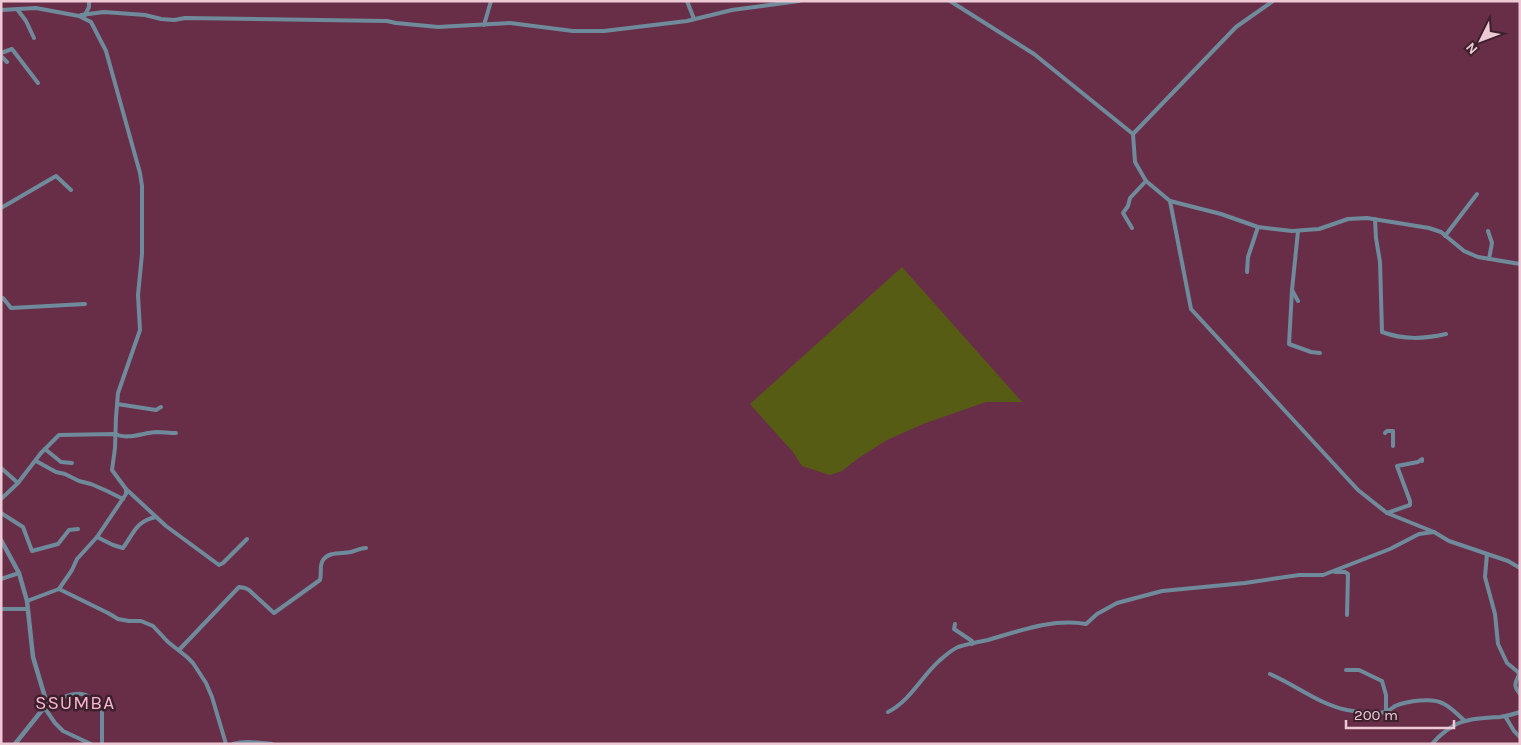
<svg xmlns="http://www.w3.org/2000/svg" width="1521" height="745" viewBox="0 0 1521 745" font-family="Karla,sans-serif">
<style>
.green{fill:#575c15}
.lines{fill:none;stroke-linecap:round;stroke-linejoin:round}
.minor{stroke:#6f8b9b;stroke-width:4}
.tertiary{stroke:#6f8b9b;stroke-width:4.5}
.labels{text-anchor:middle;stroke-width:5;stroke-linejoin:round;paint-order:stroke}
.quarter-label{font-size:19px;letter-spacing:1px;fill:#fcb5d1;stroke:#3c212d}
</style>
<rect width="100%" height="100%" fill="#682e48"/>
<path class="green" d="M 902,267 L 1022,402 L 986,402 L 923,424 L 887,440 L 860,457 L 842,471 L 830,475 L 802,466 L 793,452 L 750,404 Z"/>
<g class="lines">
<g class="minor">
<path d="M 687,1 L 694,19"/>
<path d="M 950,1 L 1034,54 L 1133,134 L 1135,162 L 1146,181 L 1170,201 L 1191,309 L 1358,490 L 1387,513 L 1434,532 L 1449,541 L 1508,561 L 1520,568"/>
<path d="M 17,9 L 26,21 L 34,38"/>
<path d="M 1,10 L 36,8 L 79,16 L 91,22 L 106,51 L 140,173 L 142,186 L 142,254 L 138,295 L 140,330 L 118,393 L 116,417 L 115,448 L 112,470 L 126,489 L 166,526 L 219,565 L 223,563 L 247,539"/>
<path d="M 81,15 L 104,12 L 145,15 L 161,19 L 174,20 L 185,18 L 387,21 L 396,23 L 438,27 L 510,23 L 573,31 L 604,31 L 687,21 L 732,10 L 799,1"/>
<path d="M 85,15 L 89,7 L 89,1"/>
<path d="M 484,25 L 491,1"/>
<path d="M 1,53 L 12,49 L 38,83"/>
<path d="M 1,56 L 7,62"/>
<path d="M 1133,134 L 1236,27 L 1273,1"/>
<path d="M 1170,201 L 1221,214 L 1258,227 L 1292,231 L 1319,229 L 1348,219 L 1367,218 L 1429,228 L 1441,232 L 1464,251 L 1478,257 L 1520,264"/>
<path d="M 1,208 L 56,176 L 71,190"/>
<path d="M 1375,219 L 1376,238 L 1380,262 L 1382,332 C 1404,340 1424,339 1446,334"/>
<path d="M 1132,228 L 1123,213 L 1128,206 L 1130,198 L 1146,181"/>
<path d="M 1298,231 L 1292,290 L 1298,301"/>
<path d="M 1488,231 L 1492,243 L 1489,259"/>
<path d="M 1445,236 L 1477,194"/>
<path d="M 1247,272 L 1248,257 L 1258,227"/>
<path d="M 1292,290 L 1289,344 L 1311,352 L 1320,353"/>
<path d="M 1,298 L 3,298 L 11,308 L 85,304"/>
<path d="M 117,404 L 156,410 L 161,407"/>
<path d="M 1385,433 L 1387,431 L 1393,431 L 1393,446"/>
<path d="M 45,449 L 61,462 L 72,463"/>
<path d="M 36,461 L 56,472 L 65,474 L 79,481 L 91,484 L 107,491 L 123,499"/>
<path d="M 1,468 L 18,483"/>
<path d="M 1,499 L 18,483 L 41,453 L 59,435 L 115,434 C 128,440 142,433 156,432 C 162,432 169,433 176,433"/>
<path d="M 1,513 L 23,527 L 32,551 L 58,544 L 69,530 L 78,529"/>
<path d="M 1387,513 L 1410,505 L 1410,501 L 1397,466 L 1418,462 L 1422,459 L 1422,461"/>
<path d="M 97,537 L 113,545 L 123,548 C 134,533 136,521 156,517"/>
<path d="M 1487,554 L 1485,577 L 1495,614 L 1498,644 L 1507,663 L 1518,672 L 1519,675 C 1515,683 1513,686 1520,694"/>
<path d="M 1335,572 L 1345,572 L 1348,574 L 1347,615"/>
<path d="M 1,579 L 19,573"/>
<path d="M 59,589 L 72,570 L 77,559 L 97,537 L 126,494 L 126,489"/>
<path d="M 27,601 L 59,589 L 108,613 L 118,619 L 129,621 L 141,621 L 153,626 L 168,642 L 187,657 L 193,663 L 206,683 L 212,697 L 226,744"/>
<path d="M 1,609 L 28,609"/>
<path d="M 955,624 L 954,629 L 972,641 L 972,644"/>
<path d="M 179,650 L 239,587 L 245,588 L 249,590 L 274,613 L 320,580 C 322,573 319,566 323,560 C 329,551 342,554 351,552 C 356,551 360,548 366,548"/>
<path d="M 1346,670 L 1359,670 L 1382,681 L 1386,695 L 1386,712"/>
<path d="M 1270,674 C 1296,685 1318,704 1347,710 C 1359,712 1373,715 1385,712 C 1389,711 1392,708 1395,706 C 1407,701 1433,697 1444,704 C 1452,708 1459,716 1465,721"/>
<path d="M 47,704 C 58,700 75,690 86,695 C 88,696 91,700 92,701 C 95,704 99,705 102,707 L 102,744"/>
<path d="M 44,707 L 55,723 L 63,731 L 91,744"/>
<path d="M 888,712 C 911,700 921,677 939,661 C 945,656 951,650 958,647 C 967,644 978,642 988,640 C 1019,631 1053,618 1086,624 L 1097,614 L 1117,603 L 1162,591 L 1245,583 L 1299,575 L 1323,575 L 1390,549 L 1419,534 L 1434,532"/>
<path d="M 1505,716 L 1514,731 L 1520,737"/>
<path d="M 233,744 C 247,740 258,743 272,744"/>
<path d="M 1432,744 C 1438,737 1445,731 1453,726 C 1467,718 1485,718 1500,717 C 1507,716 1514,714 1520,712"/>
</g>
<path class="tertiary" d="M 1,540 L 19,573 L 27,601 L 33,657 L 47,704 L 15,744"/>
</g>
<g class="labels">
<g class="quarter-label">
<text x="75" y="709">SSUMBA</text>
</g>
</g>
<rect width="1521" height="745" fill="none" stroke="#edc9d6" stroke-width="5"/>
<g transform="translate(1481 40) rotate(228)" stroke="#3c212d" stroke-width="4" paint-order="stroke">
<path d="M0-4L9 19L0 12L-9 19Z" fill="#edc9d6"/>
<text y="-8" font-size="14" font-weight="bold" text-anchor="middle" fill="#edc9d6">N</text>
</g>
<path d="M1346 720v8h108v-8" fill="none" stroke="#edc9d6" stroke-width="2.5"/>
<text x="1354" y="720" font-size="15" fill="#edc9d6" stroke="#3c212d" stroke-width="4" paint-order="stroke">200 m</text>
</svg>
